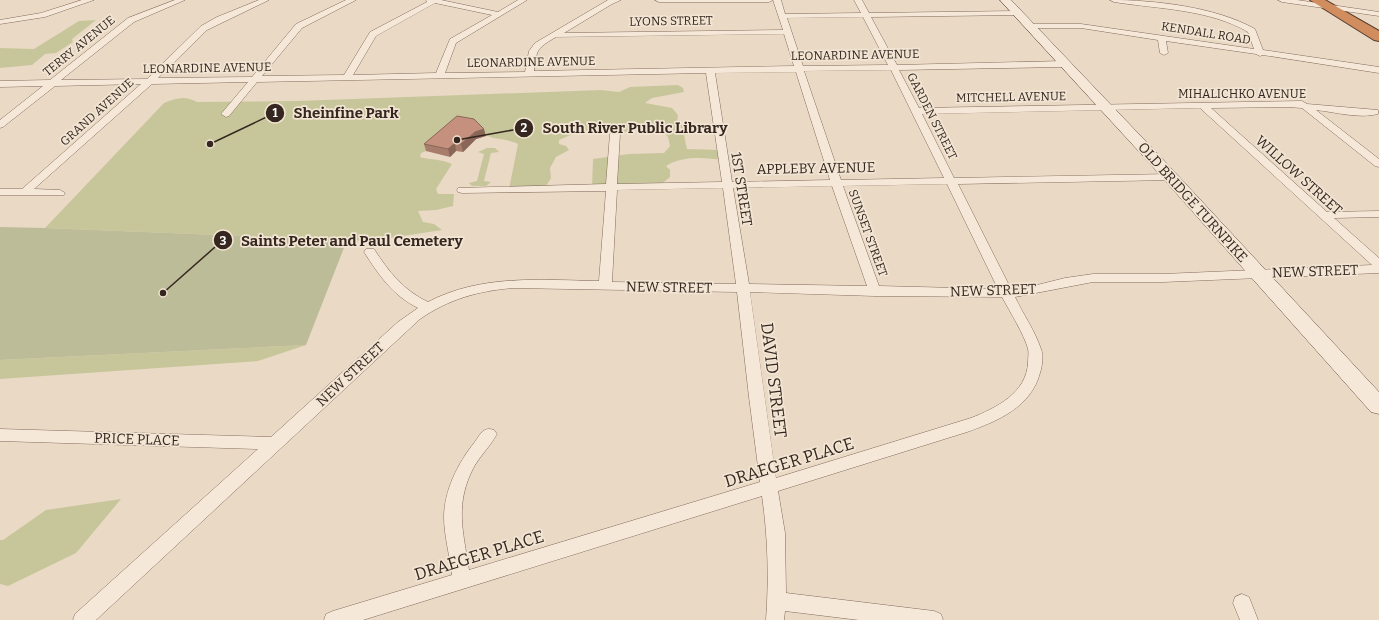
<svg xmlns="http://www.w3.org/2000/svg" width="1379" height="620" viewBox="0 0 1379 620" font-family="Bitter,serif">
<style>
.green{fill:#c7c69a}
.cemetery{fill:#bdbc99}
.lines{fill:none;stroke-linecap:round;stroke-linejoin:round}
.street-casing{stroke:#836b5d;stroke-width:1}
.secondary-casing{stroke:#654d40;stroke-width:1}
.highway-casing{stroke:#523b31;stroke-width:2}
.street{fill:#f6e8d8;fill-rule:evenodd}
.secondary{fill:#f6e8d8;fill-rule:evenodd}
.highway{fill:#d28d5e;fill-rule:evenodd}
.wall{fill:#a97d6c}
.shaded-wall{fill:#8a6658}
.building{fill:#c5917e;stroke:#8a6658}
.labels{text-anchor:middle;stroke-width:3.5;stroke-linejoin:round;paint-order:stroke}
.far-street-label{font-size:12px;fill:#35271f;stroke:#f2e5d4}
.street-label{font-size:14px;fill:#35271f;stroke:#f2e5d4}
.near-street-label{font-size:17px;fill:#35271f;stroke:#f2e5d4}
.leader{fill:none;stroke:#35271f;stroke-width:1.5}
.callout-dot{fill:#35271f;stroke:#f2e5d4;stroke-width:1.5}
.mark-label{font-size:12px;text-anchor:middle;font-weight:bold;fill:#fff}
.callout-label{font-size:15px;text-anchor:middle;font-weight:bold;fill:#35271f;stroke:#f2e5d4;stroke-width:3.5;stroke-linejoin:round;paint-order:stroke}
</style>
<rect width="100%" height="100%" fill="#ead9c5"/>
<g class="green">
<path d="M 96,20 L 72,39 L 73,42 L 56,53 L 45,54 L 32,65 L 0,68 L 0,48 L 34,49 L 79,21 Z"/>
<path d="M 678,85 L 683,88 L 684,92 L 652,98 L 645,103 L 672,108 L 678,115 L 677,122 L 686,126 L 718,123 L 719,131 L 684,135 L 687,149 L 721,150 L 724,160 C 704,158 684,155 666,166 L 670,170 L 670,177 L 659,186 L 592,187 L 593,159 L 629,154 L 664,153 L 670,146 L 668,137 L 660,128 L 642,128 L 628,132 L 575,133 L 559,140 L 559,144 L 566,146 L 569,150 L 556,157 L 550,168 L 551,178 L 545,188 L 509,189 L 518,144 C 504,137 490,141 481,131 L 421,153 L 420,157 C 431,160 442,159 452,164 L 436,189 L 438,194 L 454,194 L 453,206 L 436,210 L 418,211 L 423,222 L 434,224 L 442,230 L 370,241 L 45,228 L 164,103 C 176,98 185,95 197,102 L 298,101 L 601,90 L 619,92 L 630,87 Z"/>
<path d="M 487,148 L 495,148 L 499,152 L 491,153 L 484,181 L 491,182 L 486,186 L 472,186 L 469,183 L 477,181 L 484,154 L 478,152 Z"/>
<path d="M 306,345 L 258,361 L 0,379 L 0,360 Z"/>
<path d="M 121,499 L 76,553 L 8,586 L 0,584 L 0,540 L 3,540 L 46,510 Z"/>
</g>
<path class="cemetery" d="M 0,227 L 45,228 L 347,240 L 306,345 L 0,360 Z"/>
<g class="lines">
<g class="street-casing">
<g id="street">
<path d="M 82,0 L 94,0 L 45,17 L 0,24 L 0,20 L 41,13 Z"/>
<path d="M 175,0 L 185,0 L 134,22 L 61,80 L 147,79 L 201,26 L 217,17 L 259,0 L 269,0 L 207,30 L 158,78 L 252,77 L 296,24 L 346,0 L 356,0 L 302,28 L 262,76 L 344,75 L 370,32 L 427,2 L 426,0 L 441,0 L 498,12 L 518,0 L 527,0 L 456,43 L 445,73 L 525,72 L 529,51 L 535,43 L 608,0 L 621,0 L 612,4 L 564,33 L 783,30 L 773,0 L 781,0 L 785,14 L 861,13 L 854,0 L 862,0 L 869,13 L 1016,11 L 1019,11 L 1019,15 L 871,17 L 897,65 L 1063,61 L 1067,64 L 1063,67 L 899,70 L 919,108 L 1302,101 L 1307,104 L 1378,110 L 1378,114 C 1359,119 1335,112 1316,110 L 1379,159 L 1379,167 L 1375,166 L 1302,108 L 1288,107 L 1211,108 L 1327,212 L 1379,211 L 1379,217 L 1334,218 L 1379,258 L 1379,273 L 1163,282 L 1093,282 L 1015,297 C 1023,314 1035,331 1041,349 C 1044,356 1042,366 1040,373 C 1031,407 998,421 967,432 L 778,491 L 785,533 L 786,593 L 934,611 L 941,614 L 943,620 L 859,620 L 785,611 L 784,620 L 766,620 C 769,579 768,538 762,496 L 363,620 L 324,620 L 326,614 L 333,611 L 452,575 C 450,556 444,536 444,517 C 444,491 458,463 474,443 C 480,435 483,426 494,430 L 497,434 C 491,445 482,454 475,465 C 454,503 463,530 469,570 L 760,482 L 749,397 L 737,292 L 513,288 C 478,291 449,299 420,319 L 96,620 L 73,620 L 75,614 L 258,449 L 0,441 L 0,429 L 271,437 L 398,322 L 418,308 C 392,295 379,275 364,252 L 366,249 L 374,249 C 389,272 403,290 428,302 C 481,274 541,280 599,281 L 606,191 L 462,193 L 458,192 L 457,190 L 458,188 L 606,184 L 610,134 L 615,131 L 620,134 L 617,184 L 722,182 L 706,73 L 257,82 L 229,116 L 226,117 L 221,114 L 248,82 L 152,84 L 34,189 L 60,190 L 65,193 L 64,195 L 0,195 L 0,189 L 22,189 L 141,84 L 55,86 L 3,127 L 0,128 L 0,120 L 43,86 L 0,87 L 0,81 L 50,80 L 128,18 ZM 435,3 L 492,15 L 450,39 L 436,73 L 353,75 L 376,36 ZM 863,17 L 888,65 L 803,66 L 787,18 ZM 784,34 L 794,66 L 534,71 C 537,49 536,49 556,37 ZM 891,70 L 944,178 L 841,180 L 804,71 ZM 796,72 L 830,180 L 732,182 L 715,73 ZM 1200,108 L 1372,265 L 1163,274 L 1093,274 L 1065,278 L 1025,288 L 1011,289 L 958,184 L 1171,180 L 1176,177 L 1171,174 L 954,178 L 922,114 ZM 947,184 L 998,289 L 879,286 L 843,186 ZM 832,186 L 867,286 L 749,284 L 733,188 ZM 723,188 L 736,284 L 612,282 L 617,190 ZM 750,292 L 875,296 L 1002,297 C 1010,312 1024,334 1028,349 C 1029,353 1028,358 1028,362 C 1027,393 996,408 971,418 L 776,478 Z"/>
<path d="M 655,0 L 773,0 L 769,2 L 659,2 Z"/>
<path d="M 1110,0 C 1155,0 1216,7 1255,29 L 1263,50 L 1379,67 L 1379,73 L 1263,55 L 1260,56 L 1256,54 L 1166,41 L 1168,53 L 1164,55 L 1160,53 L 1158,40 L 1081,28 L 1029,28 L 1025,26 L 1029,24 L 1081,24 L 1254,49 L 1248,32 C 1209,9 1158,9 1114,2 Z"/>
<path d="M 1278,0 L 1297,0 L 1379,12 L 1379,16 L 1282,2 Z"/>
<path d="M 1242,594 L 1249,597 L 1258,620 L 1240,620 L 1233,603 L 1235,597 Z"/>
</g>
</g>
<g class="secondary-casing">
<path id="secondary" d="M 1000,0 L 1011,0 L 1155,151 L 1379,392 L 1379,414 L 1371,412 L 1144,157 Z"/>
</g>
<g class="highway-casing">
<path id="highway" d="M 1310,0 L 1325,0 L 1379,31 L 1379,41 L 1374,40 Z"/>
</g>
<use href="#street" class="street"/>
<use href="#secondary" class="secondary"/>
<use href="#highway" class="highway"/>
</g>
<path class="wall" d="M 486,136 L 476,139 L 463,152 L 456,151 L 450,157 L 426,151 L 424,144 Z"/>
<g class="shaded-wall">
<path d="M 484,129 L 486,136 L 476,139 L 463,152 L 461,144 L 475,132 Z"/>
<path d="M 455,143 L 456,151 L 450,157 L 448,149 Z"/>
</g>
<path class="building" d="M 457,116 L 474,119 L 484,129 L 475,132 L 461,144 L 455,143 L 448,149 L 424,144 Z"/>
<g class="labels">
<g class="far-street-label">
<text transform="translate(671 21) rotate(-1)" y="4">LYONS STREET</text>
<text transform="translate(1206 33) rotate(9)" y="4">KENDALL ROAD</text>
<text transform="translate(79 46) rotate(-39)" y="4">TERRY AVENUE</text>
<text transform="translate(855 55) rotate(-1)" y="4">LEONARDINE AVENUE</text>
<text transform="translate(531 62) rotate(-1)" y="4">LEONARDINE AVENUE</text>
<text transform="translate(207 68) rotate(-1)" y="4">LEONARDINE AVENUE</text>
<text x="1242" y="98">MIHALICHKO AVENUE</text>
<text transform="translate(1011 97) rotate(-1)" y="4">MITCHELL AVENUE</text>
<text transform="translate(97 112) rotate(-42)" y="4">GRAND AVENUE</text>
<text transform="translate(932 116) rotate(63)" y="4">GARDEN STREET</text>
<text transform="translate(868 233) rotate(70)" y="4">SUNSET STREET</text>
</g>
<g class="street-label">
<text transform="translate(816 168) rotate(-1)" y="5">APPLEBY AVENUE</text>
<text transform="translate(1299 175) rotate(42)" y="5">WILLOW STREET</text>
<text transform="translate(742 189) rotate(81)" y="5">1ST STREET</text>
<text transform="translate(1193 202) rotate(48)" y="5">OLD BRIDGE TURNPIKE</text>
<text transform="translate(1315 271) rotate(-2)" y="5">NEW STREET</text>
<text transform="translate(669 287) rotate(1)" y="5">NEW STREET</text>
<text transform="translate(993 290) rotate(-2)" y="5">NEW STREET</text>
<text transform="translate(350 374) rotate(-43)" y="5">NEW STREET</text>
<text transform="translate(137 439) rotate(2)" y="5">PRICE PLACE</text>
</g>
<g class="near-street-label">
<text transform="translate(774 380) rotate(83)" y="6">DAVID STREET</text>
<text transform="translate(789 462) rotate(-17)" y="6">DRAEGER PLACE</text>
<text transform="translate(479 555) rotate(-17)" y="6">DRAEGER PLACE</text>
</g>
</g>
<path class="leader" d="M210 144L275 113M457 140L524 128M163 293L223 240"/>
<g class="callout-dot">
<circle cx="210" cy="144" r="4"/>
<circle cx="457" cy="140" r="4"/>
<circle cx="163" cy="293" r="4"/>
<circle cx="275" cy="113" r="10"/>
<circle cx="524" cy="128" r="10"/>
<circle cx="223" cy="240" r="10"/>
</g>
<g class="mark-label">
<text x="275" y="117">1</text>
<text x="524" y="132">2</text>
<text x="223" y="245">3</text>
</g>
<g class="callout-label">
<text x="346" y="118">Sheinfine Park</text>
<text x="635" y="133">South River Public Library</text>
<text x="352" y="246">Saints Peter and Paul Cemetery</text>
</g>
</svg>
